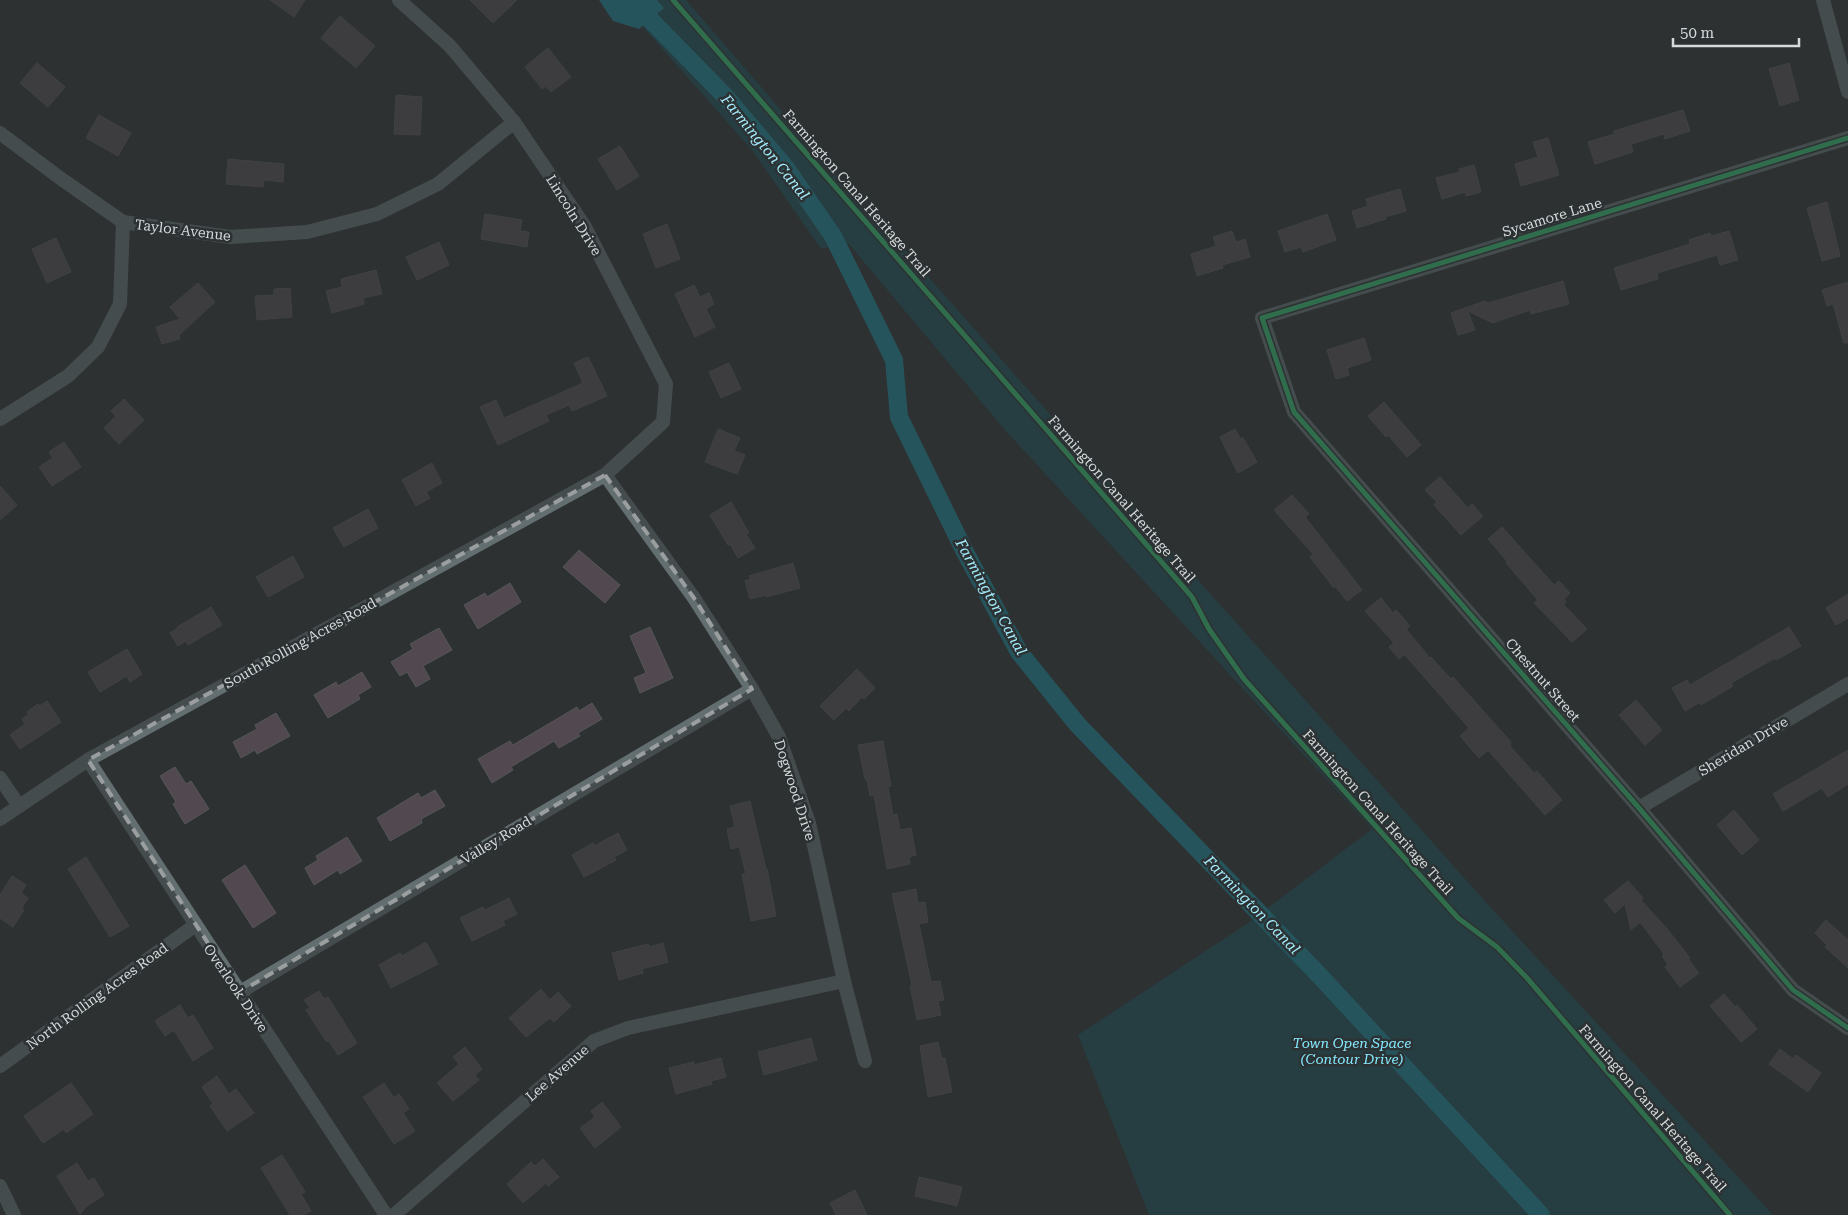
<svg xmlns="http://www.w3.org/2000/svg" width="1848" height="1215" viewBox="0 0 1848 1215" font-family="'Roboto Serif',serif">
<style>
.green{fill:#1d4c55}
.water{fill:#1e7e90}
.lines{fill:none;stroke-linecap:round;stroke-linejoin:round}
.canal{stroke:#1e7e90;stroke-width:18}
.building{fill:#51494f;stroke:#555658}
.minor{stroke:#636e71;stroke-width:14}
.cycleway-casing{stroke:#2c3233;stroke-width:8}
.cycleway{stroke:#33b770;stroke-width:5}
.marked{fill:none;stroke:#9b9e9f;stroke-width:4;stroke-dasharray:10 6;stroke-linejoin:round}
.labels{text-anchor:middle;stroke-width:5;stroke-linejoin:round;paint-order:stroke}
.street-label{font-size:14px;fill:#d6d9da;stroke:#2c3233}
.park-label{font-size:14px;font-style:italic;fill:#84e9fe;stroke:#2c3233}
.water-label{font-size:15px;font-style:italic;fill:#a4ebfb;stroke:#2c3233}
</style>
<rect width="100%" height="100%" fill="#2d3132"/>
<path class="green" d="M 619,0 L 686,0 L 788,118 L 1039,402 L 1493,910 L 1773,1215 L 1149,1215 L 1078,1035 L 1248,923 L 1372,829 L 1004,429 L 848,243 L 821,249 L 752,150 Z"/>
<path class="water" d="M 599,0 L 657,0 L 664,8 L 639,29 L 613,21 Z"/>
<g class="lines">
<path class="canal" d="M 631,0 L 725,96 L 786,168 L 833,236 L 894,360 L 899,417 L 965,552 L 1019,652 L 1077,724 L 1319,975 L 1541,1215"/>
</g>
<g class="building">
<path d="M 270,0 L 305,0 L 294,17 Z"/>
<path d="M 470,0 L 517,0 L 493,23 Z"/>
<path d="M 340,16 L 375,46 L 356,68 L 321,38 Z"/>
<path d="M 548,48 L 571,77 L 551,92 L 546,86 L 542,89 L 525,67 Z"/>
<path d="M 37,63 L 65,87 L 48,107 L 20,83 Z"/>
<path d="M 1789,63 L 1799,100 L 1780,106 L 1769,69 Z"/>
<path d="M 396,95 L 422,97 L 420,135 L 394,134 Z"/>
<path d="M 1683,110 L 1690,131 L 1665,139 L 1664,134 L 1631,144 L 1633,152 L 1595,164 L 1588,142 L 1614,134 L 1614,131 Z"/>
<path d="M 99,115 L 131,133 L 118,156 L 86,138 Z"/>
<path d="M 1548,138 L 1559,175 L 1521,186 L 1515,164 L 1538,157 L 1533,142 Z"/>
<path d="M 620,146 L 639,176 L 617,190 L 598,159 Z"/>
<path d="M 228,159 L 284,164 L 283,182 L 264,180 L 263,187 L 226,184 Z"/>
<path d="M 1474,165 L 1481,192 L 1466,196 L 1465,192 L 1442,199 L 1436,178 L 1460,172 L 1459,169 Z"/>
<path d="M 1400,189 L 1406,211 L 1385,217 L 1386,219 L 1357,228 L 1352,211 L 1368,206 L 1366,199 Z"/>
<path d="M 1827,202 L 1840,256 L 1822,261 L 1807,208 Z"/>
<path d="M 485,214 L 522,220 L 520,231 L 529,232 L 527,247 L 481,239 Z"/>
<path d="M 1327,214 L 1336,240 L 1303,252 L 1301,247 L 1285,252 L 1278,231 Z"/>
<path d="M 667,224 L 680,259 L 656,268 L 643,234 Z"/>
<path d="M 1232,231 L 1236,242 L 1245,239 L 1250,257 L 1222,265 L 1223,268 L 1197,276 L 1191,254 L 1216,246 L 1213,237 Z"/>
<path d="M 1729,231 L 1738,260 L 1720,265 L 1717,255 L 1657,273 L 1658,279 L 1621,290 L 1614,268 L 1690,244 L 1689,240 L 1710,233 L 1711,236 Z"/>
<path d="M 56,238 L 71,272 L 47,283 L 32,249 Z"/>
<path d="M 439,242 L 449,265 L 417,280 L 406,257 Z"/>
<path d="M 376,270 L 382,294 L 363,298 L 364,304 L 332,313 L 326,291 L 342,287 L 341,279 Z"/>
<path d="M 1563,281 L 1569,304 L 1531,314 L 1530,310 L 1493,323 L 1468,311 L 1475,330 L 1458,335 L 1451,313 L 1485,301 L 1488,303 Z"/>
<path d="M 1848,282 L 1848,343 L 1844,343 L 1833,304 L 1827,306 L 1822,290 Z"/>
<path d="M 198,283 L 215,302 L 179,335 L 180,339 L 162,344 L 156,327 L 180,319 L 170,307 Z"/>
<path d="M 694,285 L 700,297 L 709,293 L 714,304 L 706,309 L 715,327 L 695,337 L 675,294 Z"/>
<path d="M 290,288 L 292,317 L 257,320 L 255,296 L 274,295 L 274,289 Z"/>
<path d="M 1364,338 L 1371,360 L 1347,368 L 1349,375 L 1336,379 L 1327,350 Z"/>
<path d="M 588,357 L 607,396 L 572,411 L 569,405 L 546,415 L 549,421 L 498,445 L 480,407 L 496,400 L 504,418 L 583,383 L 574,363 Z"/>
<path d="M 729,363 L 741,389 L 721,398 L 709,372 Z"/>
<path d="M 124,399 L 144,420 L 119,444 L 104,428 L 116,416 L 111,411 Z"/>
<path d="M 1384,402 L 1421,445 L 1407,457 L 1388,435 L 1386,437 L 1368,416 Z"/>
<path d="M 718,429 L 740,438 L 734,451 L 745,455 L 737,474 L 705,462 Z"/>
<path d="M 1235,429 L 1240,438 L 1243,438 L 1257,462 L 1238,473 L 1220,437 Z"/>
<path d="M 64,442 L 81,467 L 52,486 L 39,467 L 53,458 L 49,452 Z"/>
<path d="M 432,463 L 442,483 L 426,492 L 430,498 L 416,506 L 402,480 Z"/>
<path d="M 1440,477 L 1468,508 L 1472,504 L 1483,516 L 1461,535 L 1434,505 L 1437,502 L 1425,490 Z"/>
<path d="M 0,486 L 17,505 L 0,520 Z"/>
<path d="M 1292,495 L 1309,514 L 1305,517 L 1362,590 L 1347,601 L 1335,586 L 1334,588 L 1310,557 L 1313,554 L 1274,510 Z"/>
<path d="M 731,502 L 749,533 L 746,534 L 755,548 L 738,558 L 730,544 L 728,545 L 710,515 Z"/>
<path d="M 368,509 L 378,528 L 344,547 L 333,528 Z"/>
<path d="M 1502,527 L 1554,585 L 1559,581 L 1570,593 L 1564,599 L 1566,602 L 1563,604 L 1587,629 L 1572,642 L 1534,603 L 1538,600 L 1506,563 L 1507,561 L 1488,539 Z"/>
<path d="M 579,550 L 620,585 L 605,603 L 563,567 Z"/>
<path d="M 293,556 L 304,577 L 268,597 L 256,577 Z"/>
<path d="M 793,563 L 800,588 L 766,597 L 766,595 L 750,599 L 745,581 L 751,579 L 749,576 Z"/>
<path d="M 510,583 L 521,602 L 478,629 L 464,605 L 485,593 L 487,597 Z"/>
<path d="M 1848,594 L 1848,618 L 1836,625 L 1826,608 Z"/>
<path d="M 1381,598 L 1393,613 L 1396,610 L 1410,626 L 1406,629 L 1430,658 L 1431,657 L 1451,679 L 1453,677 L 1511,742 L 1510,746 L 1534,773 L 1537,771 L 1562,800 L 1545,815 L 1488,750 L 1479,758 L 1460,736 L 1469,728 L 1404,654 L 1399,659 L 1389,647 L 1394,643 L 1365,611 Z"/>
<path d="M 211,607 L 222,625 L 188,645 L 186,641 L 178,646 L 170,633 L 178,628 L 177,627 Z"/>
<path d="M 650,627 L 673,678 L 640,693 L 634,678 L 646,673 L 630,636 Z"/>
<path d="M 1789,627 L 1801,646 L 1776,660 L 1775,658 L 1731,683 L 1733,686 L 1701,705 L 1700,702 L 1685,711 L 1672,688 L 1687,680 L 1690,685 Z"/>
<path d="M 439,628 L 452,650 L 423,666 L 430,679 L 416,687 L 407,672 L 400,676 L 391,662 L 413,649 L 410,644 Z"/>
<path d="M 127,649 L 142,674 L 130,682 L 127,676 L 100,692 L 88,672 Z"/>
<path d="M 857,669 L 875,688 L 864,699 L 862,697 L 849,711 L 846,708 L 834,720 L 820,706 Z"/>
<path d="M 362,672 L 371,687 L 358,695 L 360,699 L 328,718 L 314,695 L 336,682 L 338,686 Z"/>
<path d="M 1636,700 L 1662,730 L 1645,745 L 1619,715 Z"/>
<path d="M 47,701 L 61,722 L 20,749 L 10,735 L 25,724 L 22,719 L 29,714 L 27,712 L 38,704 L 40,706 Z"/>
<path d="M 592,703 L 602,719 L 578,733 L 580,736 L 559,748 L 554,741 L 511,767 L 513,770 L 492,783 L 478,759 L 510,741 L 513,745 L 577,707 L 579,711 Z"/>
<path d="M 276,713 L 290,736 L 257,754 L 255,750 L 241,758 L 233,742 L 257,729 L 255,725 Z"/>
<path d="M 883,741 L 891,786 L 888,787 L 893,815 L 897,814 L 900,830 L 911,828 L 916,855 L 909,857 L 910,864 L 887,869 L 874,795 L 870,796 L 867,780 L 865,779 L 858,745 Z"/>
<path d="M 1848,750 L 1848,784 L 1828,797 L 1822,788 L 1783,811 L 1773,794 Z"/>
<path d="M 175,767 L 186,784 L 191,781 L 209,809 L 185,824 L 173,804 L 176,802 L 160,776 Z"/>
<path d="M 435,790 L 445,806 L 421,819 L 422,823 L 390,841 L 377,818 L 418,793 L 421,798 Z"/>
<path d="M 750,801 L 766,869 L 767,869 L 776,916 L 751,921 L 742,874 L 746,874 L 739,847 L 731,849 L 727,829 L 735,827 L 730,806 Z"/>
<path d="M 1734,810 L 1759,840 L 1742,855 L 1717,825 Z"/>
<path d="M 618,833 L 627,850 L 614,857 L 616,860 L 584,877 L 572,855 L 593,843 L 594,846 Z"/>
<path d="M 347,837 L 362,861 L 340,874 L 338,870 L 314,885 L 305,868 L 318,860 L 316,856 Z"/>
<path d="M 86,857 L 129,926 L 110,937 L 68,869 Z"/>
<path d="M 245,865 L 276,913 L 253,928 L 222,880 Z"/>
<path d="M 12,876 L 26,885 L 21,893 L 28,898 L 22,908 L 24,910 L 13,927 L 0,918 L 0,895 Z"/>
<path d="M 1628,881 L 1643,898 L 1641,900 L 1668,930 L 1690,958 L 1688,959 L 1699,973 L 1680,987 L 1665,967 L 1668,965 L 1662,956 L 1664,954 L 1640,922 L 1631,930 L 1625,904 L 1615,913 L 1604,900 Z"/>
<path d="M 916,889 L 918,903 L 925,902 L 928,922 L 919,924 L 931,982 L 940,981 L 944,1000 L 938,1001 L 941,1015 L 917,1020 L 910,986 L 912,985 L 892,894 Z"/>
<path d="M 509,898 L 517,914 L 503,921 L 505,925 L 472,941 L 460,918 L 483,907 L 485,910 Z"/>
<path d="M 1826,920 L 1848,940 L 1848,968 L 1825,947 L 1827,945 L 1815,933 Z"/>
<path d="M 426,942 L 438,964 L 391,988 L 379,965 L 400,953 L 402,956 Z"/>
<path d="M 663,943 L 668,962 L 642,969 L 643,973 L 619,980 L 612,953 L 648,944 L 649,947 Z"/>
<path d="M 541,989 L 550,1000 L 558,992 L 571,1006 L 554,1022 L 550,1018 L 526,1037 L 509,1018 Z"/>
<path d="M 319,991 L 324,999 L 328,997 L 357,1043 L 338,1055 L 329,1041 L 326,1041 L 306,1010 L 310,1008 L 304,1000 Z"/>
<path d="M 1724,994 L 1735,1007 L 1737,1005 L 1757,1029 L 1741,1042 L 1710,1006 Z"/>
<path d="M 180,1005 L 188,1018 L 193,1015 L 213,1048 L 193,1061 L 174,1030 L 165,1036 L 155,1021 Z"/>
<path d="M 811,1038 L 817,1060 L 764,1075 L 758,1052 Z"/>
<path d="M 938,1042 L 942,1059 L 945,1058 L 952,1092 L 928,1097 L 920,1046 Z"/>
<path d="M 465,1047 L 482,1069 L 475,1075 L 479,1080 L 453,1101 L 437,1083 L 459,1064 L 453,1057 Z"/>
<path d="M 1780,1049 L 1793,1059 L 1796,1055 L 1821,1073 L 1808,1092 L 1769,1064 Z"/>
<path d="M 721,1058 L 726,1077 L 711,1081 L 712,1084 L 676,1094 L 669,1068 L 694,1062 L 694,1065 Z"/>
<path d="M 217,1076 L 229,1094 L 236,1089 L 254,1113 L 227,1131 L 210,1106 L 213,1104 L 202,1087 Z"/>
<path d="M 71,1083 L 93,1114 L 66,1133 L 64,1129 L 43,1143 L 24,1116 Z"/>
<path d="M 384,1083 L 394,1098 L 399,1094 L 409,1109 L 403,1113 L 415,1131 L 394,1144 L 363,1097 Z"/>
<path d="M 602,1102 L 621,1127 L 595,1148 L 580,1128 L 595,1117 L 591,1111 Z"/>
<path d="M 282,1155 L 305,1192 L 301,1194 L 311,1211 L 304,1215 L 290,1215 L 261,1168 Z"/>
<path d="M 543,1159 L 559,1177 L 548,1186 L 546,1183 L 523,1203 L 507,1184 L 531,1162 L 535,1166 Z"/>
<path d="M 77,1163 L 88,1181 L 94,1178 L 104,1195 L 87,1206 L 80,1214 L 57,1176 Z"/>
<path d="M 919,1177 L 962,1187 L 957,1206 L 915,1196 Z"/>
<path d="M 855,1190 L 867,1215 L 836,1215 L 830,1203 Z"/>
</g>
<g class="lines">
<g class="minor">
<path d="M 1823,0 L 1848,92"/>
<path d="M 0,133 L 60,178 L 123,222 L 230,237 L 307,232 L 377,214 L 438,184 L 514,122"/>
<path d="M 1848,138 L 1262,318 L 1294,412 L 1639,808 L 1793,990 L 1848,1028"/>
<path d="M 0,419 L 68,376 L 98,347 L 120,304 L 123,222"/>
<path d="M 605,475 L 694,598 L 752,689 L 779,737 L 809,823 L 844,981 L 865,1061"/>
<path d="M 88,760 C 186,912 286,1063 386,1215"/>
<path d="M 0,778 L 19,806"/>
<path d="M 1639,808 L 1848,684"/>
<path d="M 0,819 L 88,760 L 605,475 L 663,422 L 666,384 L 585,227 L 514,122 L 450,46 L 399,0"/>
<path d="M 240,992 L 752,689"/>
<path d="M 0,1066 L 194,926"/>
<path d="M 0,1186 L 14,1215"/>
<path d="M 394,1215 L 594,1041 L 628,1028 L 844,981"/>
</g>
<g class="cycleway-casing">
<g id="cycleway">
<path d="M 673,0 L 1192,597 L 1209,629 L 1244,679 L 1458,918 L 1497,947 L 1527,978 L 1730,1215"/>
<path d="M 1848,138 L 1262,318 L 1294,412 L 1639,808 L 1793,990 L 1848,1028"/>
</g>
</g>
<use href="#cycleway" class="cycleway"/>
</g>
<path d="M0 0H1848V1215H0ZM 605,475 L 694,598 L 752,689 L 240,992 L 88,760 Z" fill="#2d3132" fill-opacity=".55" fill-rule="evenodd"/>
<path class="marked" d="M 605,475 L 694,598 L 752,689 L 240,992 L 88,760 Z"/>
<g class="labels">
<g class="street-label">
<text transform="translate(857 193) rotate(49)" y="5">Farmington Canal Heritage Trail</text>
<text transform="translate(574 215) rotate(58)" y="5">Lincoln Drive</text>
<text transform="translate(1552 217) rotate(-17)" y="5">Sycamore Lane</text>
<text transform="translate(183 230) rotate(7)" y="5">Taylor Avenue</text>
<text transform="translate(1122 499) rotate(49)" y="5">Farmington Canal Heritage Trail</text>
<text transform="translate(300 643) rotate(-29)" y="5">South Rolling Acres Road</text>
<text transform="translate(1543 680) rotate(49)" y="5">Chestnut Street</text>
<text transform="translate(1743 746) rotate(-31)" y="5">Sheridan Drive</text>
<text transform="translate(795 790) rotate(72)" y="5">Dogwood Drive</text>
<text transform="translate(1378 812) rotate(48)" y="5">Farmington Canal Heritage Trail</text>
<text transform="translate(496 840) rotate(-31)" y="5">Valley Road</text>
<text transform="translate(236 988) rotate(56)" y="5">Overlook Drive</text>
<text transform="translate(97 996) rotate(-36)" y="5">North Rolling Acres Road</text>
<text transform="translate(557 1073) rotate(-41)" y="5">Lee Avenue</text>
<text transform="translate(1653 1108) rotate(49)" y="5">Farmington Canal Heritage Trail</text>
</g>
<g class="park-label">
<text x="1352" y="1048">Town Open Space<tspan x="1352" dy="16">(Contour Drive)</tspan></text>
</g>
<g class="water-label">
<text transform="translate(765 147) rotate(51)" y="5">Farmington Canal</text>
<text transform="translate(991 597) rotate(61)" y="5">Farmington Canal</text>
<text transform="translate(1252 905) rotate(46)" y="5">Farmington Canal</text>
</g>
</g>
<path d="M1673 38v8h126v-8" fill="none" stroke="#d6d9da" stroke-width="2.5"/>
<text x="1680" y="38" font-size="15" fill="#d6d9da" stroke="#2c3233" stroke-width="4" paint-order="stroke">50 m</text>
</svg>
